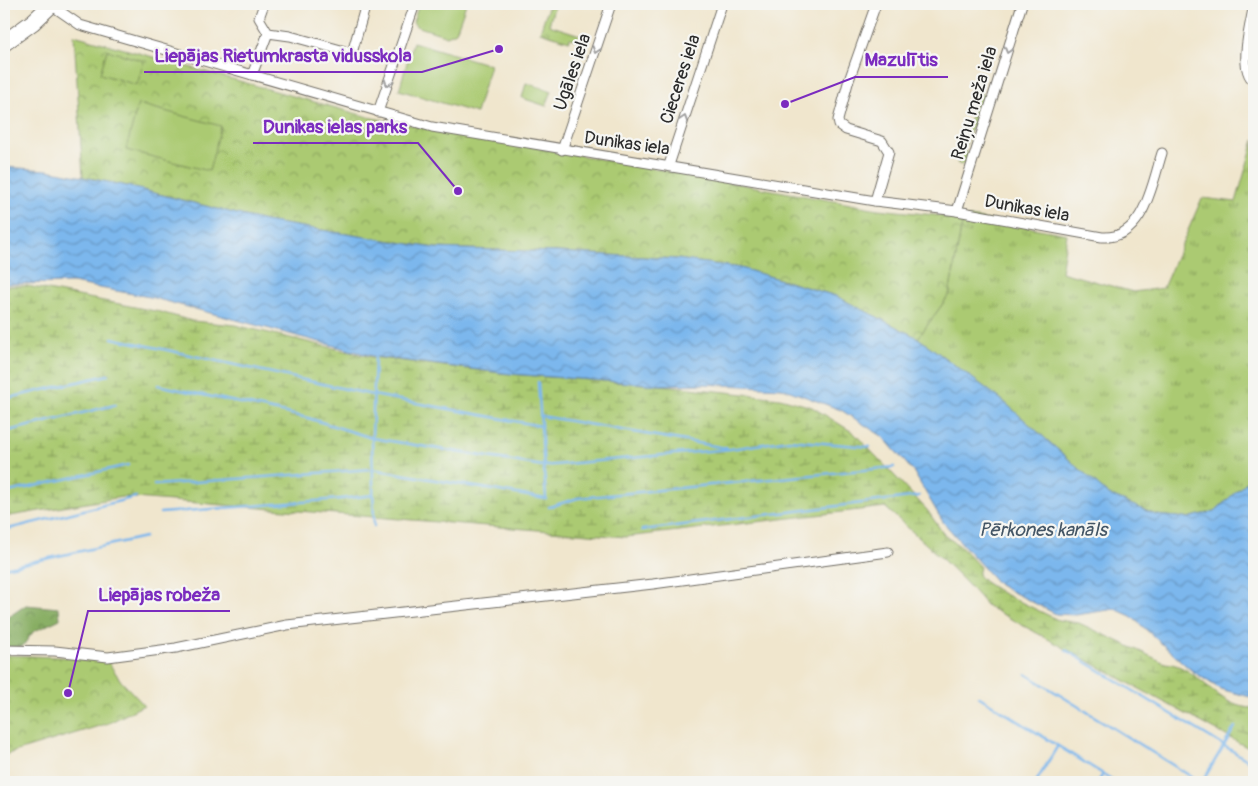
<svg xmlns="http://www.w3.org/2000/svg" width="1258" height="786" viewBox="0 0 1258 786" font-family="Pangolin,sans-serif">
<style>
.grass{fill:url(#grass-tufts);stroke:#6b7a4e}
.forest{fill:url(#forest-crowns);stroke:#5a6c48}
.wetland{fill:url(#wetland-marsh);stroke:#6b7a4e}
.park{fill:url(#park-crowns);stroke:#6b7a4e}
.garden{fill:#abca72;stroke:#6b7a4e}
.water{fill:url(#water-waves);stroke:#54718c}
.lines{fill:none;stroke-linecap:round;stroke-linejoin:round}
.stream{stroke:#7cb7ed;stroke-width:2.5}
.street-casing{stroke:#706c64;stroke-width:11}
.highway-casing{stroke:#706c64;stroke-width:18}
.street{stroke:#fff;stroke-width:9}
.highway{stroke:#fff;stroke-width:16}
.oneway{stroke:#a0a0a0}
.labels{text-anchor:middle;stroke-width:4.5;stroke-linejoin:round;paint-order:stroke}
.street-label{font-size:18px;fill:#2b2b2b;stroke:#f6f6f2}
.water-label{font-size:19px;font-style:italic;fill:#435565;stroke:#f6f6f2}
.leader{fill:none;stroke:#7b2cbf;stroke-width:2}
.callout-dot{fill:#7b2cbf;stroke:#f6f6f2;stroke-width:2}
.callout-label{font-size:19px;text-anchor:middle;font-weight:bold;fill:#7b2cbf;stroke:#f6f6f2;stroke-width:4.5;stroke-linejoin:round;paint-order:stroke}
</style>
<defs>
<pattern id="grass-tufts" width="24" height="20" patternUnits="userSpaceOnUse" patternTransform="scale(1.25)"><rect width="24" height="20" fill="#abca72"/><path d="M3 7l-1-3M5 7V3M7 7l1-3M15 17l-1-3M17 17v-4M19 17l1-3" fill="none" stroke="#8ba45e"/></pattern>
<pattern id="forest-crowns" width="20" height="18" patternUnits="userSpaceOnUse" patternTransform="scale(1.25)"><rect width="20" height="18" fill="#88ae64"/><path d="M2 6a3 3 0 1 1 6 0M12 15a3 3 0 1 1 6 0" fill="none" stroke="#6f8e53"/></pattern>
<pattern id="wetland-marsh" width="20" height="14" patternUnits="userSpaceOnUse" patternTransform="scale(1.25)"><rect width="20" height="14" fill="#abca72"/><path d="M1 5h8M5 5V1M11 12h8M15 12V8" fill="none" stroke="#8ba45e"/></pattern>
<pattern id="park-crowns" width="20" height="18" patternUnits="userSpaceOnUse" patternTransform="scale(1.25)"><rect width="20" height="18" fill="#abca72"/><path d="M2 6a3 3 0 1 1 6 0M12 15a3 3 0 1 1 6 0" fill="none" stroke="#8ba45e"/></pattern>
<pattern id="water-waves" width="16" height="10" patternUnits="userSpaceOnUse" patternTransform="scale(1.25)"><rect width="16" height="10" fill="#7cb7ed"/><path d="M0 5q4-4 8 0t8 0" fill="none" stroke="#6695c0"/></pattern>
</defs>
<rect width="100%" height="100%" fill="#f6f6f2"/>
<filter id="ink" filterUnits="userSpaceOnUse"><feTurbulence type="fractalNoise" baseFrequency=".02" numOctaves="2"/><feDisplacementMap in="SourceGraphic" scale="10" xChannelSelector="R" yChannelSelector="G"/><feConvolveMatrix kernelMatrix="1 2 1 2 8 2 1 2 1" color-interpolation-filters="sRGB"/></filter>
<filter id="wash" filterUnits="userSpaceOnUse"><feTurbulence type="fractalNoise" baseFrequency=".0096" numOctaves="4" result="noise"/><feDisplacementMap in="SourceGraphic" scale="20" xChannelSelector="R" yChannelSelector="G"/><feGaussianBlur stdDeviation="1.12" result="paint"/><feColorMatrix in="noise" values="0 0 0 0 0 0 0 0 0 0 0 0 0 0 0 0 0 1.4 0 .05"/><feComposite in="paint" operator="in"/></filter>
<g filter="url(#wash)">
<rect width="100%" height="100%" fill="#f0e6cd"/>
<g class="grass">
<path d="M 549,4 L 555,4 L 549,25 L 586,37 L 584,42 L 570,38 L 569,41 L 540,32 Z"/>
<path d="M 972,92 L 983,94 L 986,104 L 979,107 L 964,150 L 969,155 L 968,160 L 961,165 L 957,163 L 977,96 Z"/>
<path d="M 1254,140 L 1254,475 L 1215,511 L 1188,518 L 1156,515 L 1109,495 L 1002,400 L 918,338 L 949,295 L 963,218 L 970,217 L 1067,234 L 1061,272 L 1133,292 L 1163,288 L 1202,198 L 1236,202 Z"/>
</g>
<path class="forest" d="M 26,605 L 59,608 L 60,619 L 33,632 L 22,647 L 4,647 L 4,620 Z"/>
<path class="wetland" d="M 4,286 L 27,286 L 160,312 L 192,321 L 235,325 L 371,357 L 509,374 L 671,386 L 780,398 L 812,407 L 854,433 L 927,510 L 945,536 L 960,546 L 980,567 L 978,575 L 985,582 L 1002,593 L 1058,620 L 1079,623 L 1165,663 C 1199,665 1216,709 1254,708 L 1254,751 L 987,606 C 957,570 920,539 885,507 L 626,537 L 122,497 L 4,517 Z"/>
<g class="park">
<path d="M 74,35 L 372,118 L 878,209 L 963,218 L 949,295 L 918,338 L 836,296 L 741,268 L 678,259 L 558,252 L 435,248 L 265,221 L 119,184 L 83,177 Z"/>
<path d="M 4,655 L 106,659 L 121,681 L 144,705 L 109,723 L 4,755 Z"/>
</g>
<g class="garden">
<path d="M 419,4 L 466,4 L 456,32 L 447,36 L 416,26 L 413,22 Z"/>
<path d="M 413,42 L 490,65 L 476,113 L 399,90 Z"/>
<path d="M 107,50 L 144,61 L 137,85 L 100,74 Z"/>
<path d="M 526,83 L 552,91 L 546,106 L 522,98 Z"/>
<path d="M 138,104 L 221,126 L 209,171 L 126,150 Z"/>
</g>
<path class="water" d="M 4,167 L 47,170 L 119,184 L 265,221 L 435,248 L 558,252 L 678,259 L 741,268 L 836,296 L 918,338 L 1002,400 L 1109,495 L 1156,515 L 1188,518 L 1215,511 L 1254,475 L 1254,698 L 1220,689 L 1192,671 L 1131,616 L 1115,609 L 1076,615 L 1056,614 L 999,585 L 943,522 L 913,471 L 882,436 L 841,410 L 782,388 L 704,384 L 660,385 L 510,374 L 376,357 L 150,297 L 72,283 L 4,284 Z"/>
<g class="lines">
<g class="stream">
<path d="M 112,338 L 373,395 L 541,426"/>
<path d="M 158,385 L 308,418 L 372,438 L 543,466 L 730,449 L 789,440 L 870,447"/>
<path d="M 4,399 L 108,375"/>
<path d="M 541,416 L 726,448"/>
<path d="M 4,432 L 115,405"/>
<path d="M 154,485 L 372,469 L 546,499 L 538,382"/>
<path d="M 4,493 L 128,465"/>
<path d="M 549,507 L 578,498 L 894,467"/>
<path d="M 160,513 L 341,499 L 373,495"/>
<path d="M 374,526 L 372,438 L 375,357"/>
<path d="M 4,530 L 136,497"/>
<path d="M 642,530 L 919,496"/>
<path d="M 4,568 L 145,537"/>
<path d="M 1066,650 L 1254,764"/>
<path d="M 1026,674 L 1200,782"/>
<path d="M 978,696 L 1116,782"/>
<path d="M 1036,782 L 1057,747"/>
<path d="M 1098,782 L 1103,774"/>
<path d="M 1202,782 L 1235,727"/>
</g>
</g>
</g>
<g filter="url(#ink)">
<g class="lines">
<g class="street-casing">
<g id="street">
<path d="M 264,4 L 259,18 L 268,33"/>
<path d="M 1254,4 C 1251,22 1237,70 1254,81"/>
<path d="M 51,5 L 80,25 L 432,127 L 875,201 L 957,211 L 1102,237 C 1144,240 1152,184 1162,153"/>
<path d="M 252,75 L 268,33 L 290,36 L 352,53 L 366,4"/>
<path d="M 378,112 L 415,4"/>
<path d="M 562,150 L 611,4"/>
<path d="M 669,165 L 722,4"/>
<path d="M 875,201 L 889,152 L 882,141 L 846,130 L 839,125 L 838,120 L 848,83 L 876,4"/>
<path d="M 957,211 L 1022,4"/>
<path d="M 4,650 L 55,651 L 108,657 L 176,648 L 287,625 L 653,584 L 888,552"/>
</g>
</g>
<g class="highway-casing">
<path id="highway" d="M 4,43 L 33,22 L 52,4"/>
</g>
<use href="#street" class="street"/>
<use href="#highway" class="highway"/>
</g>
<defs><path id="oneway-chevron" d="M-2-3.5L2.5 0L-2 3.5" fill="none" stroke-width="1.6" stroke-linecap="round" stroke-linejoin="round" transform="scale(1.25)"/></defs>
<g class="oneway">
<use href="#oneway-chevron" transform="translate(596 50) rotate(108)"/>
<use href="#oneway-chevron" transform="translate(1008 50) rotate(107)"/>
<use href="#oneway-chevron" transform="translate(388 83) rotate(109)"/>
<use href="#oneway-chevron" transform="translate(684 119) rotate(-72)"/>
</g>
</g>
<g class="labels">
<g class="street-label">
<text transform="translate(572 72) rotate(-71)" y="6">Ugāles iela</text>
<text transform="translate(680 79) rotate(-72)" y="6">Cieceres iela</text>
<text transform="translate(974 103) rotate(-73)" y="6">Reiņu meža iela</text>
<text transform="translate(627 143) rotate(8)" y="6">Dunikas iela</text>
<text transform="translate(1027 208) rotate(10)" y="6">Dunikas iela</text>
</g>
<g class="water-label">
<text x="1043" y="536">Pērkones kanāls</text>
</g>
</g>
<path class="leader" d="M499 49L422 72H144M785 104L855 77H948M458 191L418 143H253M68 693L88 611H230"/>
<g class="callout-dot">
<circle cx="499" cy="49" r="5"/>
<circle cx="785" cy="104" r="5"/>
<circle cx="458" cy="191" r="5"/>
<circle cx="68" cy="693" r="5"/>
</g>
<g class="callout-label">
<text x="283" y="62">Liepājas Rietumkrasta vidusskola</text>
<text x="901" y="66">Mazulītis</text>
<text x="335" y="133">Dunikas ielas parks</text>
<text x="159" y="601">Liepājas robeža</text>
</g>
<rect width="1258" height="786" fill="none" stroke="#f6f6f2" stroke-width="20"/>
</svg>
